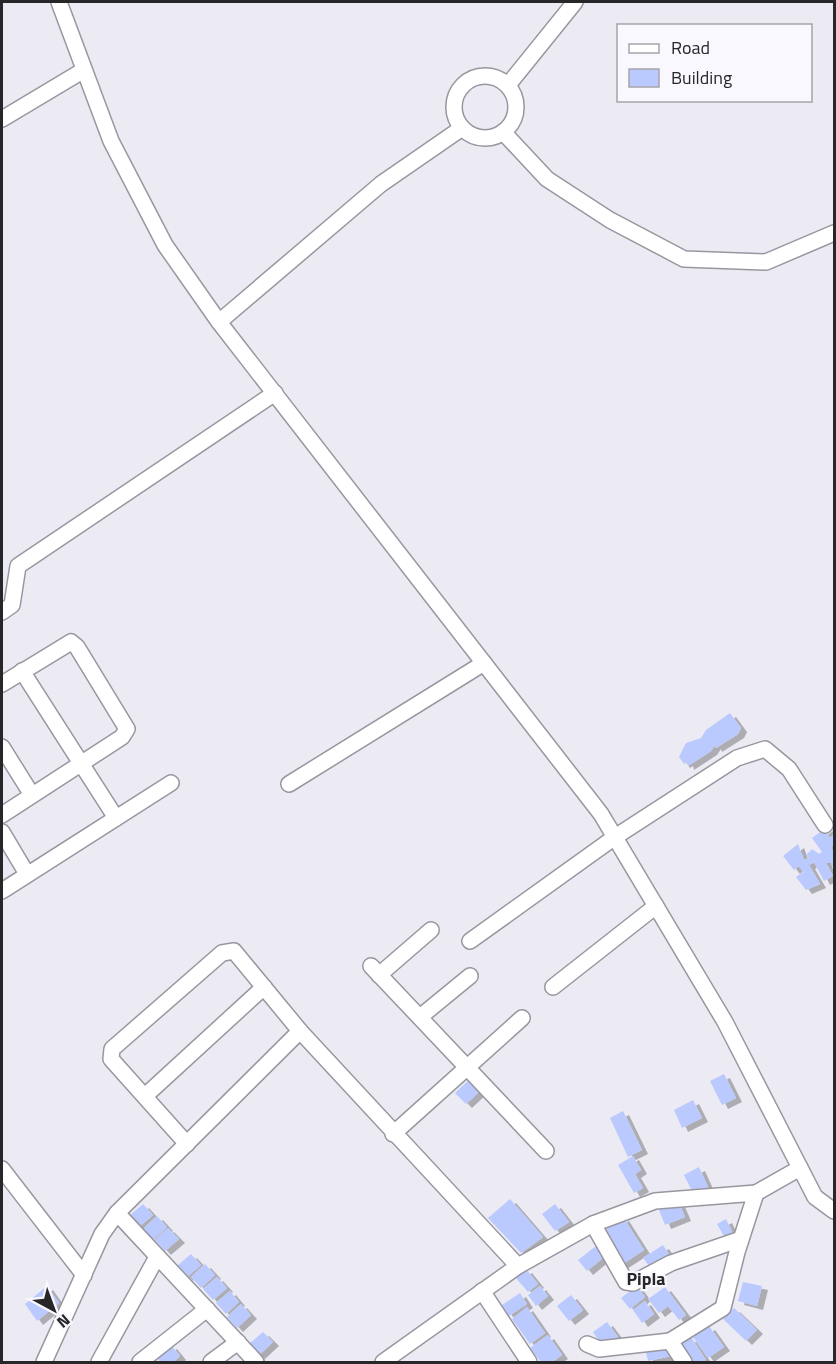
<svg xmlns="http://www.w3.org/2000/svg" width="836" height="1364" viewBox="0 0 836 1364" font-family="'Titillium Web',sans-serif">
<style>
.building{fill:#bac9fe;filter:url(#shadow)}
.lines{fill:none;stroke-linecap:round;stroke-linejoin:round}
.minor-casing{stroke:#9897a0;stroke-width:18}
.minor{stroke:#fff;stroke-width:15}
.labels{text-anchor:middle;stroke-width:4.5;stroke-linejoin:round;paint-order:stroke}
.quarter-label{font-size:18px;font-weight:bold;fill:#27272a;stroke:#f9f8fe}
</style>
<defs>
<filter id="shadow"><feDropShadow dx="6" dy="4" stdDeviation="0" flood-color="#0004"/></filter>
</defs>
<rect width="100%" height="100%" fill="#ecebf4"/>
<g class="building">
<path d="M 730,713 L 741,728 L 738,734 L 716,748 L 715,745 L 711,751 L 688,766 L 687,762 L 684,764 L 679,757 L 686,743 L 701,738 L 706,730 Z"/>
<path d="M 827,827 L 829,838 L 834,835 L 834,845 L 831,847 L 834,854 L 834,870 L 831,863 L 826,863 L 833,876 L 824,881 L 814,862 L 809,865 L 820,884 L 806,890 L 796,877 L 803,872 L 799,866 L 794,870 L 783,856 L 798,844 L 804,860 L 809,858 L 806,855 L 812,849 L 819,854 L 822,852 L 812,838 Z"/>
<path d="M 724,1074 L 736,1098 L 722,1105 L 710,1081 Z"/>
<path d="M 472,1077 L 483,1088 L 466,1104 L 455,1093 Z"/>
<path d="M 693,1100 L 702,1118 L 682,1128 L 674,1110 Z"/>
<path d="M 623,1111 L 642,1150 L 628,1157 L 610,1118 Z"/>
<path d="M 633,1156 L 641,1170 L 635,1174 L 643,1188 L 634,1193 L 618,1165 Z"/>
<path d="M 699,1167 L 708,1187 L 693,1193 L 684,1175 Z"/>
<path d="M 510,1199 L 543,1237 L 521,1253 L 488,1218 Z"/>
<path d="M 679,1203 L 685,1217 L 665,1225 L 659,1210 Z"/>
<path d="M 143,1204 L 153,1215 L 139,1227 L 129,1216 Z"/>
<path d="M 555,1204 L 569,1222 L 555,1231 L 542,1214 Z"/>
<path d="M 157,1216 L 167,1227 L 153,1240 L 143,1229 Z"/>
<path d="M 623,1217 L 644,1250 L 621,1265 L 600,1232 Z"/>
<path d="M 726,1219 L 734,1236 L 726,1240 L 717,1224 Z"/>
<path d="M 168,1228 L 179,1239 L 165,1251 L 155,1240 Z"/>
<path d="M 663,1245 L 672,1259 L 653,1271 L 643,1258 Z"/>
<path d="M 596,1246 L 604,1257 L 587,1271 L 578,1260 Z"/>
<path d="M 191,1254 L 201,1265 L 187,1277 L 177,1266 Z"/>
<path d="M 205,1264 L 215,1275 L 201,1288 L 191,1277 Z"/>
<path d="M 526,1269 L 538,1284 L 528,1292 L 515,1277 Z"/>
<path d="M 217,1277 L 227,1288 L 213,1300 L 203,1289 Z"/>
<path d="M 743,1282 L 762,1286 L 757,1306 L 738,1301 Z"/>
<path d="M 47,1286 L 59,1303 L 37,1321 L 25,1304 Z"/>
<path d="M 540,1286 L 548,1296 L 536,1306 L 528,1295 Z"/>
<path d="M 637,1286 L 645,1297 L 630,1309 L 621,1298 Z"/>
<path d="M 665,1287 L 686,1315 L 679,1320 L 668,1306 L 659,1313 L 648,1299 Z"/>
<path d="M 230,1291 L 239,1302 L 226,1314 L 216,1303 Z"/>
<path d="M 520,1293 L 527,1304 L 509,1316 L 502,1305 Z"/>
<path d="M 571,1295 L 583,1310 L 569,1321 L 557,1306 Z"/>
<path d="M 645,1301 L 654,1314 L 642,1323 L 633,1310 Z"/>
<path d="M 241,1304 L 251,1315 L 237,1328 L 227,1317 Z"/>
<path d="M 527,1307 L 545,1333 L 530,1344 L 512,1319 Z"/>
<path d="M 734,1308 L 757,1330 L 746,1341 L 723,1319 Z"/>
<path d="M 607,1322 L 618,1337 L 603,1347 L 593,1332 Z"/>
<path d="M 709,1326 L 724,1347 L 708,1358 L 693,1337 Z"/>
<path d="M 263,1332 L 273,1342 L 259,1355 L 249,1344 Z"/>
<path d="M 548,1335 L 562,1355 L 552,1362 L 541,1362 L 530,1348 Z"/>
<path d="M 691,1337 L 706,1360 L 703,1362 L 688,1362 L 677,1347 Z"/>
<path d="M 669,1344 L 671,1356 L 648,1361 L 645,1348 Z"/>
<path d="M 171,1345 L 180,1356 L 173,1362 L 161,1362 L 157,1358 Z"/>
</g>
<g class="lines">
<g class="minor-casing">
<g id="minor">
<path d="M 59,2 L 111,141 L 165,245 L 219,322 L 601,814 L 725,1022 L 815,1197 L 834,1211"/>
<circle cx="485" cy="107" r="31"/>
<path d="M 508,85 L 575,2"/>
<path d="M 2,119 L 84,70"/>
<path d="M 503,132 L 547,179 L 610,220 L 684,259 L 766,262 L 834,233"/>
<path d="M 219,322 L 381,184 L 462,128"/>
<path d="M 2,612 L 12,605 L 18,566 L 275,393"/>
<path d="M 22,671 L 116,818"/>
<path d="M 2,684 L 71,642 L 77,647 L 127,729 L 122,737 L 2,815"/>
<path d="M 2,747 L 32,795"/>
<path d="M 289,784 L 484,663"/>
<path d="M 2,832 L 27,874"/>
<path d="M 2,891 L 171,783"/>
<path d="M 470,941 L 615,837 L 737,758 L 765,749 L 789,769 L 825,825"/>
<path d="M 371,966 L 546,1151"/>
<path d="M 379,975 L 431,930"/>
<path d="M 553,987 L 656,906"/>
<path d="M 420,1017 L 470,976"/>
<path d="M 145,1096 L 264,987"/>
<path d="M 393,1134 L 522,1018"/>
<path d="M 187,1144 L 111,1059 L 112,1049 L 222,953 L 234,951 L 300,1031"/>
<path d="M 2,1169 L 84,1275"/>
<path d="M 117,1213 L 300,1031 L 518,1266"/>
<path d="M 593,1224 L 626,1282 L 633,1283 L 671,1263 L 741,1239"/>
<path d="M 482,1291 L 529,1362"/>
<path d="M 587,1344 L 599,1349 L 670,1341"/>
<path d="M 44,1362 L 102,1234 L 117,1213 L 256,1362"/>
<path d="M 99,1362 L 157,1257"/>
<path d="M 140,1362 L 207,1309"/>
<path d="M 211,1362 L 238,1342"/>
<path d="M 383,1362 L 518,1266 L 593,1224 L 655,1201 L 756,1193 L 800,1168"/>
<path d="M 684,1362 L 670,1341 L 723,1308 L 737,1252 L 756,1193"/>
</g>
</g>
<use href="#minor" class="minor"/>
</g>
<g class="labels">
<g class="quarter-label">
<text x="646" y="1285">Pipla</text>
</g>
</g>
<rect width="836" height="1364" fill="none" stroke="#27272a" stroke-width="6"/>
<rect x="617" y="24" width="195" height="78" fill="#f9f8fe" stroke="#a5a4a9" stroke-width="1.5"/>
<rect x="629" y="44" width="30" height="9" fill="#ffffff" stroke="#a5a4a9" stroke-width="1.5"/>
<text x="671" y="54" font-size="18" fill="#27272a">Road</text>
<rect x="629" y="69" width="30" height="18" fill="#bac9fe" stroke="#a5a4a9" stroke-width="1.5"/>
<text x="671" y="84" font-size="18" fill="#27272a">Building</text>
<g transform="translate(54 1310) rotate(139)" stroke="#f9f8fe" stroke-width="4.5" paint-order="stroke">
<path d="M0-4.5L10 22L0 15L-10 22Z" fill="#27272a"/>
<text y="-9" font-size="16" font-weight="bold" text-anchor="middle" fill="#27272a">N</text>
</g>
</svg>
